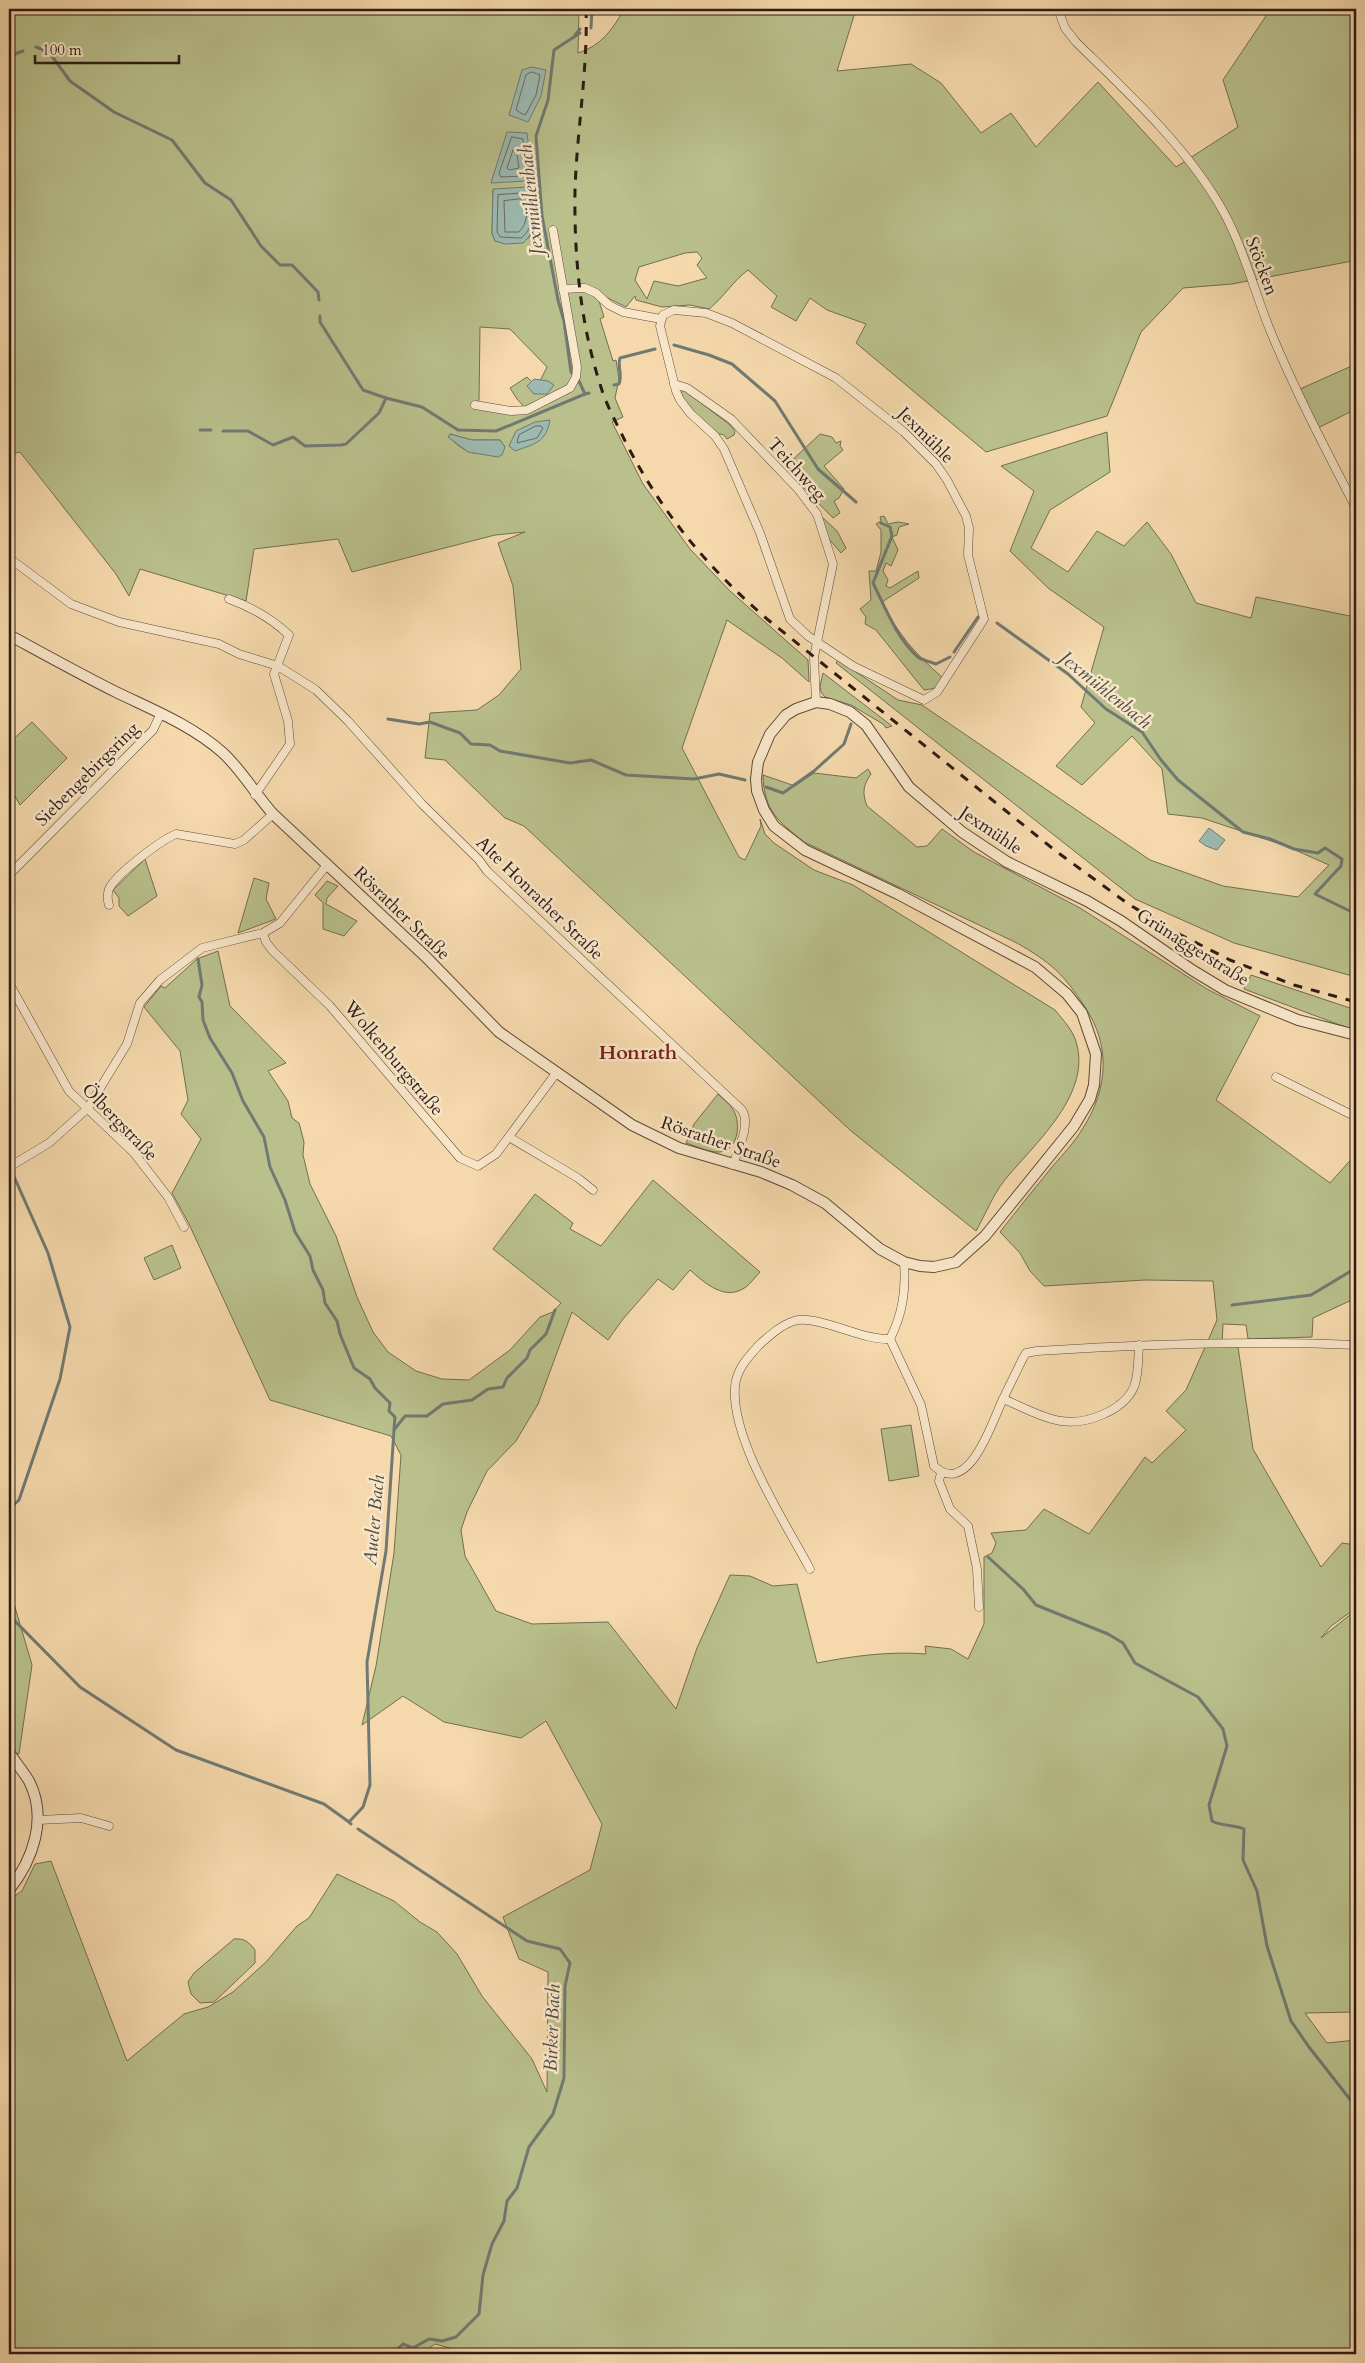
<svg xmlns="http://www.w3.org/2000/svg" width="1365" height="2363" viewBox="0 0 1365 2363" font-family="Cardo,serif">
<style>
.green{fill:#b9c08c;stroke:#736e50;fill-rule:evenodd}
.water{fill:#9db9b0;stroke:#707a72}
.lines{fill:none;stroke-linecap:round;stroke-linejoin:round}
.shore{stroke:#656a62;stroke-width:1}
.stream{stroke:#707a72;stroke-width:3}
.minor-casing{stroke:#5f4a3a;stroke-width:9}
.tertiary-casing{stroke:#5f4a3a;stroke-width:12}
.minor{stroke:#f8e6c9;stroke-width:8}
.tertiary{stroke:#f8e6c9;stroke-width:10}
.rail{stroke:#2d1b14;stroke-width:3;stroke-dasharray:9 9;stroke-linecap:butt}
.labels{text-anchor:middle;stroke-width:5;stroke-linejoin:round;paint-order:stroke}
.street-label{font-size:18px;fill:#2d1b14;stroke:#f8e6c9}
.water-label{font-size:19px;font-style:italic;fill:#4f4a43;stroke:#f8e6c9}
.quarter-label{font-size:20px;font-weight:bold;fill:#7a1f14;stroke:#f8e6c9}
</style>
<rect width="100%" height="100%" fill="#f5d9ac"/>
<filter id="stains"><feTurbulence type="fractalNoise" baseFrequency=".004" numOctaves="4"/><feColorMatrix values="0 0 0 0 .2 0 0 0 0 .09 0 0 0 0 .02 0 0 0 .5 -.17"/></filter>
<radialGradient id="worn" r=".72"><stop offset=".6" stop-color="#630" stop-opacity="0"/><stop offset="1" stop-color="#630" stop-opacity=".3"/></radialGradient>
<g class="green">
<path d="M 9,9 L 579,9 L 578,53 C 601,46 613,29 624,9 L 856,9 L 837,71 L 911,64 L 941,83 L 981,133 L 1011,113 L 1036,147 L 1098,82 L 1176,167 L 1238,127 L 1223,80 L 1268,13 L 1260,9 L 1356,9 L 1356,284 L 1352,261 L 1232,284 L 1183,288 L 1141,332 L 1107,416 L 986,452 L 856,343 L 866,324 L 827,310 L 810,298 L 796,321 L 771,307 L 777,296 L 748,270 C 733,281 724,297 709,309 L 690,305 L 662,307 L 636,300 L 635,296 L 626,307 L 604,296 L 599,301 L 604,317 L 600,319 L 613,361 L 616,360 L 619,379 L 615,398 L 623,417 L 612,422 L 643,484 L 690,549 L 730,591 L 808,660 L 809,682 L 782,658 L 727,620 L 682,748 L 739,857 L 745,860 L 761,826 L 760,819 L 765,834 L 774,843 L 814,870 L 853,885 L 1055,1010 C 1063,1020 1074,1031 1077,1045 C 1090,1097 1033,1145 1004,1181 C 993,1195 985,1215 976,1231 L 851,1131 L 524,826 L 505,818 L 445,760 L 425,758 L 430,713 L 477,710 L 499,695 L 521,669 L 513,586 L 498,543 L 525,532 L 495,535 L 352,572 L 338,539 L 254,549 L 246,601 L 140,569 L 129,596 L 116,574 L 20,452 L 9,454 ZM 493,190 L 538,221 L 529,238 L 495,241 L 492,233 ZM 697,252 L 702,258 L 697,265 L 707,278 L 678,286 L 654,281 L 647,299 L 635,280 L 639,267 L 685,253 ZM 480,327 L 510,329 L 547,367 L 537,387 L 527,377 L 510,388 L 517,399 L 527,410 L 475,405 L 479,400 ZM 450,434 L 472,440 L 500,440 L 505,447 C 479,457 469,457 449,437 Z"/>
<path d="M 1356,364 L 1356,409 L 1318,428 L 1300,389 Z"/>
<path d="M 684,390 L 730,425 L 735,431 L 734,435 L 727,439 L 724,435 L 716,433 L 686,404 L 679,395 Z"/>
<path d="M 1107,432 L 1110,472 L 1050,510 L 1031,548 L 1068,572 L 1097,531 L 1124,546 L 1147,522 L 1171,554 L 1196,603 L 1251,618 L 1256,597 L 1350,616 L 1356,619 L 1356,977 L 1234,943 L 1135,899 L 836,663 L 838,660 L 898,700 L 922,705 L 1150,860 L 1223,886 L 1298,897 L 1329,865 L 1286,846 L 1202,818 L 1168,814 L 1162,769 L 1132,736 L 1082,785 L 1056,766 L 1095,723 L 1081,707 L 1104,627 L 1048,588 L 1010,551 L 1034,491 L 1001,466 Z"/>
<path d="M 820,434 L 832,437 L 836,443 L 841,441 L 840,446 L 843,450 L 824,466 L 844,489 L 839,498 L 834,501 L 840,513 L 833,518 L 797,481 L 801,477 L 793,470 L 790,473 L 785,467 Z"/>
<path d="M 884,516 L 888,524 L 898,522 L 909,524 L 899,527 L 897,535 L 892,537 L 898,550 L 891,566 L 886,563 L 883,571 L 888,580 L 886,586 L 890,588 L 918,571 L 919,578 L 882,602 C 897,633 916,655 942,677 L 936,688 L 924,690 L 876,630 L 865,624 L 866,617 L 860,609 L 871,600 L 869,571 L 876,571 L 881,552 L 881,530 L 876,524 L 881,521 L 880,517 Z"/>
<path d="M 822,517 L 837,531 L 846,548 L 841,553 L 828,538 Z"/>
<path d="M 823,673 L 892,726 L 886,728 L 883,724 L 851,705 L 825,697 L 821,692 L 820,686 Z"/>
<path d="M 32,722 L 67,758 L 20,805 L 9,786 L 9,743 Z"/>
<path d="M 868,769 L 871,774 C 863,785 862,793 867,806 L 917,847 L 927,846 L 942,829 L 974,852 L 1080,908 L 1207,989 L 1260,1016 L 1216,1100 L 1330,1183 L 1356,1154 L 1356,1298 L 1313,1318 L 1312,1337 L 1248,1339 L 1246,1325 L 1223,1324 L 1222,1347 L 1238,1347 L 1253,1449 L 1321,1567 L 1342,1543 L 1356,1545 L 1356,1608 L 1331,1626 L 1321,1638 L 1356,1610 L 1356,2012 L 1305,2013 L 1327,2043 L 1356,2040 L 1356,2354 L 458,2354 L 457,2350 L 435,2344 L 421,2354 L 9,2354 L 9,1900 L 22,1891 L 35,1864 L 51,1861 L 127,2061 L 184,2014 L 208,2007 L 233,1992 L 266,1962 L 297,1926 L 309,1918 L 337,1874 L 394,1901 L 420,1922 L 437,1932 L 457,1954 L 482,1996 L 532,2059 L 547,2092 L 548,1972 L 519,1959 L 503,1917 L 590,1870 L 602,1824 L 546,1721 L 521,1738 L 444,1722 L 403,1696 L 362,1725 L 376,1666 L 394,1553 L 401,1455 L 391,1436 L 270,1400 L 189,1224 L 172,1193 L 201,1139 L 181,1114 L 188,1100 L 180,1051 L 144,1007 L 161,986 L 165,988 L 197,959 L 218,951 L 230,1006 L 286,1063 L 268,1071 L 288,1101 L 292,1118 L 299,1123 L 304,1142 L 303,1155 L 310,1184 L 336,1236 L 357,1297 L 373,1332 L 388,1352 L 416,1371 L 442,1379 L 469,1380 L 510,1350 L 540,1317 L 553,1312 L 561,1303 L 493,1249 L 535,1194 L 573,1223 L 570,1229 L 601,1246 L 653,1180 L 760,1272 C 755,1277 751,1283 746,1287 C 725,1302 705,1283 690,1270 L 673,1290 L 658,1279 L 623,1319 L 608,1340 L 572,1312 L 538,1404 L 516,1441 L 487,1471 L 467,1512 L 461,1530 L 465,1556 L 496,1611 L 532,1624 L 608,1622 L 676,1709 L 697,1648 L 730,1575 L 750,1576 L 773,1586 L 797,1584 L 817,1663 C 853,1656 889,1651 926,1654 L 925,1646 L 951,1649 L 968,1659 L 984,1624 L 984,1557 L 992,1553 L 996,1543 L 991,1533 L 1026,1530 L 1044,1509 L 1089,1534 L 1145,1457 L 1152,1463 L 1186,1430 L 1166,1411 L 1186,1390 L 1217,1320 L 1213,1281 L 1145,1280 L 1044,1286 L 1030,1271 L 1020,1253 L 1000,1232 C 1017,1210 1035,1188 1052,1167 C 1063,1154 1075,1142 1083,1128 C 1108,1089 1111,1046 1085,1007 C 1063,973 1051,963 1017,943 L 804,842 C 778,821 764,811 763,775 L 795,786 L 814,773 L 856,778 Z"/>
<path d="M 145,859 L 157,896 L 128,916 L 119,906 L 119,898 L 113,890 Z"/>
<path d="M 254,878 L 269,883 L 266,899 L 276,919 L 238,933 Z"/>
<path d="M 327,881 L 338,886 L 327,898 L 326,904 L 357,921 L 344,936 L 323,929 L 323,903 L 315,895 Z"/>
<path d="M 1251,975 L 1356,1010 L 1356,1031 L 1244,989 Z"/>
<path d="M 718,1094 C 723,1099 730,1104 734,1111 C 741,1125 738,1150 720,1152 C 710,1153 696,1146 686,1143 L 694,1124 Z"/>
<path d="M 172,1245 L 181,1268 L 154,1280 L 144,1258 Z"/>
<path d="M 911,1425 L 919,1476 L 889,1481 L 881,1429 Z"/>
<path d="M 9,1595 L 12,1597 L 32,1665 L 19,1754 L 15,1753 L 9,1741 Z"/>
<path d="M 234,1939 C 244,1938 249,1942 255,1950 L 255,1963 L 214,2002 L 200,2003 L 191,1994 L 188,1982 L 194,1973 Z"/>
</g>
<g class="water">
<path d="M 532,67 L 546,70 L 541,96 L 528,122 L 509,115 L 522,70 Z"/>
<path d="M 507,132 L 527,133 L 532,174 L 527,181 L 491,183 Z"/>
<path d="M 528,187 C 544,202 538,230 523,243 L 505,244 L 495,241 L 492,233 L 493,189 Z"/>
<path d="M 534,379 L 548,381 L 554,385 L 547,394 L 534,394 L 527,386 Z"/>
<path d="M 550,420 C 546,443 534,444 515,451 L 509,446 L 516,431 L 535,422 Z"/>
<path d="M 450,434 L 472,440 L 500,440 L 505,447 L 502,455 L 498,457 L 468,452 L 448,437 Z"/>
<path d="M 1209,828 L 1225,840 L 1217,850 L 1206,846 L 1199,841 Z"/>
</g>
<g class="lines">
<g class="shore">
<path d="M 532,72 L 540,75 L 536,95 L 526,114 L 524,115 L 516,110 L 526,75 Z"/>
<path d="M 512,137 L 523,139 L 526,174 L 524,176 L 501,177 L 499,174 Z"/>
<path d="M 516,148 L 519,168 L 509,170 L 507,168 L 513,150 Z"/>
<path d="M 525,193 L 528,195 C 532,211 536,226 521,238 L 500,237 L 497,232 L 498,195 Z"/>
<path d="M 521,199 C 529,208 528,223 519,232 L 505,232 L 504,201 Z"/>
<path d="M 536,426 L 541,426 L 543,428 L 537,438 L 517,443 L 519,435 Z"/>
</g>
<g class="stream">
<path d="M 1346,9 L 1356,18"/>
<path d="M 591,28 L 592,9"/>
<path d="M 575,35 L 580,29"/>
<path d="M 36,47 L 49,52 L 70,81 L 114,112 L 172,140 L 205,183 L 231,200 L 261,246 L 280,265 L 292,265 L 318,292 L 319,300"/>
<path d="M 9,56 L 23,51"/>
<path d="M 320,316 L 320,322 L 363,390 L 386,398"/>
<path d="M 674,345 L 709,355 L 732,364 L 775,401 L 818,469 L 856,502"/>
<path d="M 575,376 L 571,372 L 564,321 L 558,300 L 542,216 L 536,136 L 548,100 L 554,50 L 580,33"/>
<path d="M 578,379 L 585,394 L 589,393"/>
<path d="M 614,385 L 619,384 C 623,375 617,367 620,358 L 655,349"/>
<path d="M 200,430 L 211,430"/>
<path d="M 223,431 L 248,431 L 273,445 L 293,437 L 305,446 L 341,445 L 346,444 L 379,413 L 386,398 L 422,407 L 458,430 L 496,431 L 585,394"/>
<path d="M 881,523 L 890,527 L 892,536 L 873,583 C 885,607 897,639 918,657 C 922,660 931,662 936,664 L 950,657"/>
<path d="M 997,623 L 1068,674 L 1106,709 L 1142,732 L 1161,760 L 1178,780 L 1243,832 L 1270,839 L 1294,849 L 1318,853 L 1325,848 L 1342,859 L 1341,866 L 1315,894 L 1356,914"/>
<path d="M 954,652 L 978,617"/>
<path d="M 388,719 L 419,724 L 430,722 L 460,733 L 471,744 L 490,745 L 500,751 L 570,763 L 591,760 L 626,775 L 694,779 L 719,774 L 745,780"/>
<path d="M 766,787 L 783,793 L 814,771 L 844,744 L 851,724"/>
<path d="M 198,959 L 202,985 L 199,997 L 202,1002 L 203,1020 L 210,1038 L 232,1073 L 243,1101 L 264,1137 L 270,1167 L 285,1200 L 295,1232 L 310,1256 L 313,1270 L 323,1290 L 325,1303 L 337,1321 L 340,1334 L 354,1368 L 370,1379 L 375,1388 L 390,1403 L 389,1411 L 395,1417 L 394,1429"/>
<path d="M 1232,1305 L 1311,1295 L 1356,1268"/>
<path d="M 9,1509 L 19,1500 L 60,1379 L 70,1327 L 48,1253 L 12,1172"/>
<path d="M 988,1557 L 1023,1589 L 1036,1605 L 1108,1634 L 1123,1643 L 1135,1663 L 1198,1697 L 1223,1729 L 1227,1746 L 1209,1805 L 1212,1821 C 1223,1827 1233,1824 1244,1829 L 1243,1860 L 1257,1891 L 1267,1946 L 1291,2021 L 1309,2047 L 1356,2107"/>
<path d="M 9,1615 L 80,1687 L 176,1750 L 324,1804 L 349,1822"/>
<path d="M 351,1824 L 349,1822 L 363,1807 L 370,1785 L 367,1662 L 386,1551 L 394,1430 L 405,1416 L 427,1416 L 443,1404 L 472,1400 L 488,1389 L 503,1387 L 507,1378 L 527,1358 L 530,1350 L 546,1334 L 555,1310"/>
<path d="M 358,1829 L 527,1941 L 560,1949 L 570,1963 L 565,1986 L 564,2078 L 553,2114 L 529,2147 L 517,2188 L 507,2201 L 504,2221 L 492,2244 L 483,2275 L 479,2314 L 456,2337 L 442,2341 L 429,2339 L 413,2348 L 403,2344 L 392,2354"/>
</g>
<g class="minor-casing">
<g id="minor">
<path d="M 1058,9 L 1065,28 L 1076,42 C 1126,91 1183,143 1219,204 C 1242,242 1253,288 1270,330 C 1295,391 1326,450 1356,508"/>
<path d="M 563,289 L 585,288 L 596,293 L 609,305 L 623,312 L 661,319"/>
<path d="M 674,310 L 706,313 L 732,323 L 836,378 L 904,432 L 936,464 L 947,480 L 966,516 L 969,528 L 968,555 L 984,619 L 937,692 L 924,700 L 853,666 L 808,636 L 790,619 L 760,533 L 724,449 L 715,436 L 690,413 L 680,400 L 676,391 L 660,326 L 663,315 Z"/>
<path d="M 674,384 L 687,388 L 731,419 L 798,489 L 817,514 L 833,564 L 814,657 L 816,702"/>
<path d="M 475,405 L 511,411 L 527,410 L 570,388 L 576,377 L 577,367 L 553,230"/>
<path d="M 9,558 L 71,604 L 119,622 L 219,644 L 239,654 L 278,666 L 316,690 L 348,721 L 422,804 L 479,860 L 487,871 L 742,1110 C 751,1124 738,1150 733,1165"/>
<path d="M 229,599 C 251,607 272,619 289,635 L 274,674 L 288,721 L 290,744 L 255,795"/>
<path d="M 9,875 L 153,730 L 161,713"/>
<path d="M 109,905 C 107,899 107,895 109,889 C 116,874 160,841 176,834 L 235,844 L 244,840 L 273,814"/>
<path d="M 263,933 L 266,942 L 273,951 L 330,1006 L 460,1158 L 478,1166 L 496,1154 L 557,1072"/>
<path d="M 9,983 L 69,1091 L 134,1153 L 168,1197 L 184,1227"/>
<path d="M 1276,1077 L 1356,1117"/>
<path d="M 509,1137 L 578,1178 L 593,1190"/>
<path d="M 9,1167 L 49,1143 L 88,1108 L 127,1044 L 140,1003 L 160,980 L 202,948 L 263,933 L 280,923 L 327,865"/>
<path d="M 890,1339 L 921,1405 L 934,1466 C 969,1498 992,1422 1003,1399 C 1021,1406 1041,1418 1061,1421 C 1086,1425 1123,1411 1134,1387 C 1139,1374 1138,1358 1139,1345"/>
<path d="M 890,1339 C 903,1313 906,1290 904,1262"/>
<path d="M 1003,1399 L 1023,1358 L 1026,1353 L 1037,1351 C 1144,1344 1250,1340 1356,1345"/>
<path d="M 941,1473 L 939,1481 L 950,1509 L 968,1526 L 977,1569 L 979,1607"/>
<path d="M 810,1569 C 785,1522 731,1440 735,1387 C 736,1370 748,1357 759,1345 C 769,1336 781,1325 794,1321 C 818,1314 862,1341 890,1339"/>
<path d="M 38,1820 L 81,1818 L 109,1826"/>
</g>
</g>
<g class="tertiary-casing">
<g id="tertiary">
<path d="M 9,635 C 44,654 80,674 116,692 C 153,710 191,725 222,752 C 242,770 255,794 273,814 L 426,957 L 499,1032 L 632,1125 L 679,1148 L 761,1172 L 792,1185 L 825,1203 L 880,1249 L 904,1262 L 920,1266 L 934,1267 L 956,1262 L 985,1236 L 1074,1126 L 1090,1099 L 1094,1085 L 1096,1054 L 1082,1013 L 1067,994 L 1035,967 L 898,894 L 805,850 L 774,826 L 764,810 L 757,791 L 756,779 L 758,762 L 770,734 L 786,715 L 796,709 L 816,702 L 830,704 L 850,712 L 866,725 L 909,787 L 962,832 L 1007,862 L 1087,901 L 1121,921 L 1192,970 L 1225,990 L 1298,1020 L 1356,1035"/>
<path d="M 9,1752 C 15,1762 23,1771 29,1781 C 48,1818 33,1860 9,1890"/>
</g>
</g>
<use href="#minor" class="minor"/>
<use href="#tertiary" class="tertiary"/>
<path class="rail" d="M 586,9 C 588,69 577,129 575,190 C 574,255 580,322 600,384 C 606,405 617,424 626,443 C 663,514 706,566 767,619 L 1057,852 L 1127,903 L 1169,929 L 1230,960 L 1294,985 L 1356,1002"/>
</g>
<g class="labels">
<g class="street-label">
<text transform="translate(1262 266) rotate(69)" y="6">Stöcken</text>
<text transform="translate(926 435) rotate(45)" y="6">Jexmühle</text>
<text transform="translate(797 469) rotate(48)" y="6">Teichweg</text>
<text transform="translate(87 774) rotate(-45)" y="6">Siebengebirgsring</text>
<text transform="translate(991 830) rotate(34)" y="6">Jexmühle</text>
<text transform="translate(540 898) rotate(44)" y="6">Alte Honrather Straße</text>
<text transform="translate(402 913) rotate(44)" y="6">Rösrather Straße</text>
<text transform="translate(1193 947) rotate(32)" y="6">Grünaggerstraße</text>
<text transform="translate(394 1058) rotate(50)" y="6">Wolkenburgstraße</text>
<text transform="translate(120 1122) rotate(46)" y="6">Ölbergstraße</text>
<text transform="translate(721 1142) rotate(19)" y="6">Rösrather Straße</text>
</g>
<g class="water-label">
<text transform="translate(530 200) rotate(-96)" y="7">Jexmühlenbach</text>
<text transform="translate(1106 689) rotate(39)" y="7">Jexmühlenbach</text>
<text transform="translate(373 1520) rotate(-85)" y="7">Aueler Bach</text>
<text transform="translate(551 2028) rotate(-88)" y="7">Birker Bach</text>
</g>
<g class="quarter-label">
<text x="638" y="1059">Honrath</text>
</g>
</g>
<rect width="1365" height="2363" fill="none" stroke="#f5d9ac" stroke-width="30"/>
<rect x="10" y="10" width="1345" height="2343" fill="none" stroke="#2d1b14" stroke-width="2.5"/>
<rect x="15" y="15" width="1335" height="2333" fill="none" stroke="#2d1b14"/>
<path d="M35 55v8h144v-8" fill="none" stroke="#2d1b14" stroke-width="2.5"/>
<text x="42" y="55" font-size="15" fill="#2d1b14" stroke="#f8e6c9" stroke-width="4" paint-order="stroke">100 m</text>
<rect width="100%" height="100%" filter="url(#stains)"/>
<rect width="100%" height="100%" fill="url(#worn)"/>
</svg>
